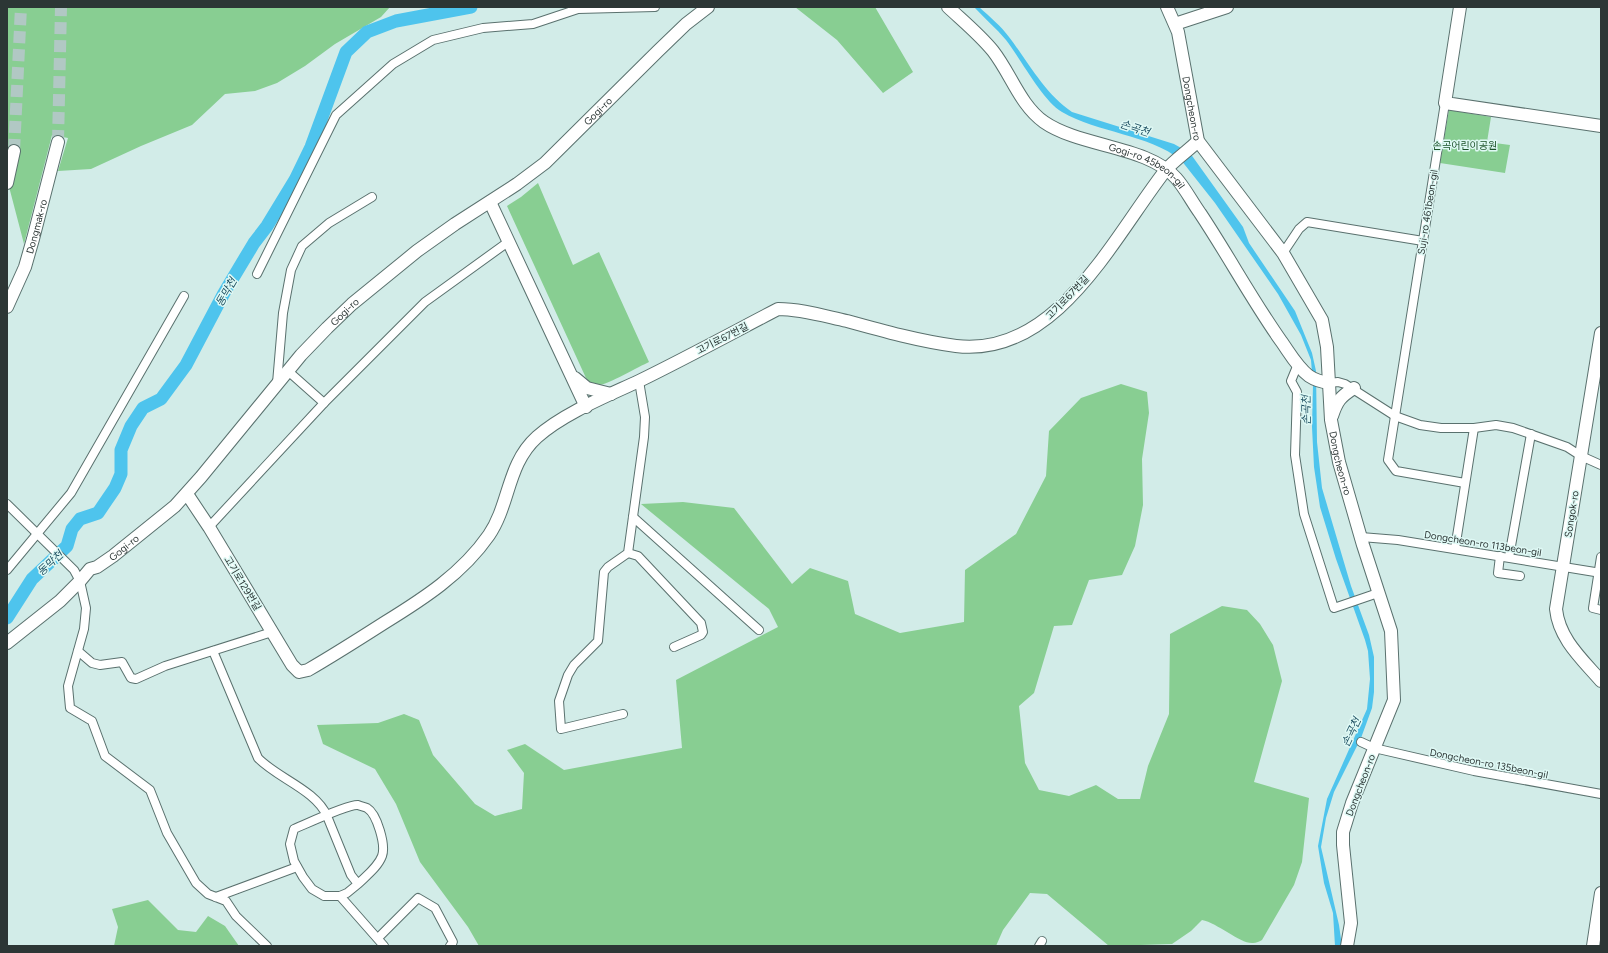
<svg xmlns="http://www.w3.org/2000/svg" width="1608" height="953" viewBox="0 0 1608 953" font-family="Figtree,'Noto Sans KR',sans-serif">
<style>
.green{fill:#88ce92}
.water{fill:#4ec4ed}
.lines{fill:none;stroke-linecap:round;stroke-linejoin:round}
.river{stroke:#4ec4ed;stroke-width:13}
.secondary-tunnel{stroke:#b1c8c4;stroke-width:12;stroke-dasharray:12 6;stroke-linecap:butt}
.street-casing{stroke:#5a716e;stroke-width:10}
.secondary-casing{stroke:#5a716e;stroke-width:14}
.street{stroke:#fff;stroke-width:8}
.secondary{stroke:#fff;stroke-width:12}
.labels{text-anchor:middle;stroke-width:3;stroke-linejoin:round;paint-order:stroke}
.street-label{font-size:10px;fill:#2c3635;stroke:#dff9f5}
.park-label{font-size:10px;fill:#1b5128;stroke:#dff9f5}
.water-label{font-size:11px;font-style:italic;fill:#1e4f61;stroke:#dff9f5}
</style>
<rect width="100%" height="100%" fill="#d2ece8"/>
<g class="green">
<path d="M 7,7 L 390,7 L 381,17 L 335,44 L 305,66 L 277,83 L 255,91 L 225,94 L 192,125 L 141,146 L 91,169 L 58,171 L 68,138 L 52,135 L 24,244 L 7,179 Z"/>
<path d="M 795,7 L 875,7 L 913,72 L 883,93 L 837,40 Z"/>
<path d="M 1449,110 L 1491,117 L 1487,142 L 1510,145 L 1505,173 L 1440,163 Z"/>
<path d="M 538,183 L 573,265 L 599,252 L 649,362 C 640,366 607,385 599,385 C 594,385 589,382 586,378 L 507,206 L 521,197 Z"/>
<path d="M 1121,384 L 1147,392 L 1149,413 L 1142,459 L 1143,505 L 1135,546 L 1122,575 L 1089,580 L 1072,625 L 1054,626 L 1034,693 L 1019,706 L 1025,763 L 1039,790 L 1069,796 L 1096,785 L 1118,799 L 1140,799 L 1148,766 L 1169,714 L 1170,634 L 1222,606 L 1247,610 L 1260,624 L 1273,645 L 1282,681 L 1254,782 L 1309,798 L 1302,862 L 1294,885 L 1262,940 C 1260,941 1256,943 1253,943 C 1240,944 1218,923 1202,920 L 1191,931 L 1172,944 L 1109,946 L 1047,894 L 1030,893 L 1003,930 L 996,946 L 479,946 L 468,927 L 420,862 L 396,804 L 375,769 L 323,744 L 317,725 L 378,723 L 404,714 L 419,720 L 433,755 L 475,804 L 495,816 L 522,809 L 524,773 L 507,750 L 525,744 L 564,770 L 682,748 L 676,680 L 778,627 L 769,609 L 641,504 L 683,502 L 734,508 L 792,584 L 810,568 L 848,581 L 855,614 L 900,633 L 964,622 L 965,570 L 1016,534 L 1046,476 L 1049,431 L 1081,398 Z"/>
<path d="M 148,900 L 178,930 L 196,932 L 208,916 L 225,926 L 239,946 L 114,946 L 118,927 L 112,909 Z"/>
</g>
<path class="water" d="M 974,7 L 979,7 C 990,17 1001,26 1009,37 C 1028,62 1045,94 1072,112 L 1174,144 L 1190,153 L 1243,227 L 1249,243 L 1295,311 L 1312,353 L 1316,371 L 1317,442 L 1322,488 L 1351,586 L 1369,635 L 1374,657 L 1374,692 L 1372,708 L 1361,738 L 1334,792 L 1326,818 L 1321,847 L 1339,925 L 1342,946 L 1335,946 L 1333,913 L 1324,883 L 1318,846 L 1327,799 L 1367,709 L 1370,679 L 1368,651 L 1365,640 L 1336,559 L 1320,507 L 1314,467 L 1312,427 L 1313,385 L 1311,360 L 1301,335 L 1278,294 L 1215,203 L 1181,160 C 1148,134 1098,133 1062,112 C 1042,100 1021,59 1006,40 C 996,28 984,18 974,7 Z"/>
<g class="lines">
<path class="river" d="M 7,618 L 32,579 L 67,546 L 72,529 L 80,519 L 98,513 L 115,488 L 121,474 L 121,450 L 131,426 L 143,408 L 161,399 L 186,365 L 224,293 L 254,243 L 267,226 L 295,180 L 311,147 L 346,52 L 367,32 L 396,21 L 471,7"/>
<g class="secondary-tunnel">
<path d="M 58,142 L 61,7"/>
<path d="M 14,151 L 21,7"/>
</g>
<g class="street-casing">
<g id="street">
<path d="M 1445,103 L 1388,460 L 1396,471 L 1465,483"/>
<path d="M 1283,253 L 1299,229 L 1307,222 L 1423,241"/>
<path d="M 257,274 L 336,115 L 393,64 L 433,40 L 483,28 L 533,24 L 578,9 L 655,7"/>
<path d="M 1298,364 L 1291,381 L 1297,392 L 1295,455 L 1304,514 L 1334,608 L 1378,593"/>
<path d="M 288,371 L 324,403"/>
<path d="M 277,383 L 283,313 L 291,270 L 302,246 L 329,223 L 372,197"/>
<path d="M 1329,383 L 1338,382 L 1345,384 L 1395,416 L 1420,425 L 1441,428 L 1474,428 L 1496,425 L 1513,428 L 1567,447 L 1581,456 L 1601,465"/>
<path d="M 7,504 L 74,570 L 80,581 L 86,608 L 84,629 L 68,686 L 70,708 L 92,721 L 105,756 L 150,790 L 167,833 L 196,883 L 208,894 L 226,901 L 236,916 L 267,946"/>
<path d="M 633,517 L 759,630"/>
<path d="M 209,527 L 324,403 L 425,302 L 508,242"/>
<path d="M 1361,537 L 1398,540 L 1601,573"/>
<path d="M 1455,549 L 1474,428"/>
<path d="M 628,553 L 638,556 L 701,623 L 703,632 L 701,635 L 674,647"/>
<path d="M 1500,556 L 1498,573 L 1520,576"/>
<path d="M 1509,557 L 1531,434"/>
<path d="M 1601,557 L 1593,608 L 1601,610"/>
<path d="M 7,570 L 71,493 L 184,296"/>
<path d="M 78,651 L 92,663 L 100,665 L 122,662 L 131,678 L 136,679 L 165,666 L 272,632"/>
<path d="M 213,651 L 258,758 C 277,778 316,790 327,816 L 351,875 L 358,884 L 347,893 L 340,896 L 324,896 L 312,889 L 303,877 L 294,861 L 290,844 L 294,829 C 306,824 348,804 358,805 C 360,806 365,807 367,808 C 377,814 386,845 382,856 C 378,867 366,876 358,884"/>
<path d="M 623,714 L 561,729 L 559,701 L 568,675 L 574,665 L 598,641 L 604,572 L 608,567 L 628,553 L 644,437 L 645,417 L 639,381"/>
<path d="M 1361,742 L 1374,748 L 1474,771 L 1601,794"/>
<path d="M 340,896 L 384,946"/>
<path d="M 216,897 L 297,867"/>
<path d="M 378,938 L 418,898 L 435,908 L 453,942 L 450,946"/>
<path d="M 1039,946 L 1042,941"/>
</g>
</g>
<g class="secondary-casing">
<g id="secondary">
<path id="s1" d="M 948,7 C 963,21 980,35 993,51 C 1011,74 1020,105 1044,122 C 1080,147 1148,146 1176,178 C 1185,188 1192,202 1200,213 C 1228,255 1252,300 1281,341 C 1289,352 1297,367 1309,376 C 1315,380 1322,382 1329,383"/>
<path id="s2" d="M 1167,7 L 1178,32 L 1198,141 L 1283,253 L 1322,320 L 1327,347 L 1331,420 L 1339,462 L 1363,545 L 1391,631 L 1394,700 L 1352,803 L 1343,832 L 1343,845 L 1351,923 L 1347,946"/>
<path d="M 1460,7 L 1445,103 L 1601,126"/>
<path d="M 1175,24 L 1227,7"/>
<path d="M 7,183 L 14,151"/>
<path d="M 490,202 L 586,407"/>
<path id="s3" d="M 7,307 L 25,267 L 33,239 L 58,142"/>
<path d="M 1601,333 L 1556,609 C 1559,639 1582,659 1601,681"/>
<path d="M 575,378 L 587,388 L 611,394"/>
<path d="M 1332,416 C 1337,401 1340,397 1354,388"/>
<path d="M 187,494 L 209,527 L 292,665 L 299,672 L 308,670 C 334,655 359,639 384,623 C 423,599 462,574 489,535 C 510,504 507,464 537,437 C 564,413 607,396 639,381 C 686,358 732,333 778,309 C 801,309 824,316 847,321 C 883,331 919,341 956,346 C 1056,358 1113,238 1165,171 C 1174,160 1188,151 1198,141"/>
<path id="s4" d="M 7,643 L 60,601 L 80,581 L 90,569 L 97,567 L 113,556 L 175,506 L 201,477 L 301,355 L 327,328 L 352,304 L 417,251 L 455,224 L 517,184 L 545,163 L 658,51 L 686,24 L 708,7"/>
<path d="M 1593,946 L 1601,893"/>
</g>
</g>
<use href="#street" class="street"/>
<use href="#secondary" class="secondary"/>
</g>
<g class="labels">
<g class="street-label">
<text dy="4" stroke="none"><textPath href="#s2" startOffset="105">Dongcheon-ro</textPath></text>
<text dy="4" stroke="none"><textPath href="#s4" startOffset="800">Gogi-ro</textPath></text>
<text dy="4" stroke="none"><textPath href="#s1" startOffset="264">Gogi-ro 45beon-gil</textPath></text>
<text transform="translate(1427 212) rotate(-81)" y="4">Suji-ro 461beon-gil</text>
<text dy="4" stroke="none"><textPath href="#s3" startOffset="86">Dongmak-ro</textPath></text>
<text transform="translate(1067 297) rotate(-46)" y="4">고기로67번길</text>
<text dy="4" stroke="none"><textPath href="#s4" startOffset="476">Gogi-ro</textPath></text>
<text transform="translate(722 338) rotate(-27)" y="4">고기로67번길</text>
<text dy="4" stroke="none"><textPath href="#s2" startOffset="501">Dongcheon-ro</textPath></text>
<text transform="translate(1571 514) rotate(-81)" y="4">Songok-ro</text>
<text transform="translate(1483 543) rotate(9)" y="4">Dongcheon-ro 113beon-gil</text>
<text dy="4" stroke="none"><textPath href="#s4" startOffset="152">Gogi-ro</textPath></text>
<text transform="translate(243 583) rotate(59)" y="4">고기로129번길</text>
<text transform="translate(1489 763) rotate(11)" y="4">Dongcheon-ro 135beon-gil</text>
<text transform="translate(1360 785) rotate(-69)" y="4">Dongcheon-ro</text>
</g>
<g class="park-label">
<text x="1465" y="149">손곡어린이공원</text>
</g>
<g class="water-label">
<text transform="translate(1135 128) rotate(18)" y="4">손곡천</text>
<text transform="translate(226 292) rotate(-60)" y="4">동막천</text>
<text transform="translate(1306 410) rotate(-91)" y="4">손곡천</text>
<text transform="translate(50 563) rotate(-43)" y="4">동막천</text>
<text transform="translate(1351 732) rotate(-65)" y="4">손곡천</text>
</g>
</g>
<rect width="1608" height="953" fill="none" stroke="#2c3635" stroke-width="16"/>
</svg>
